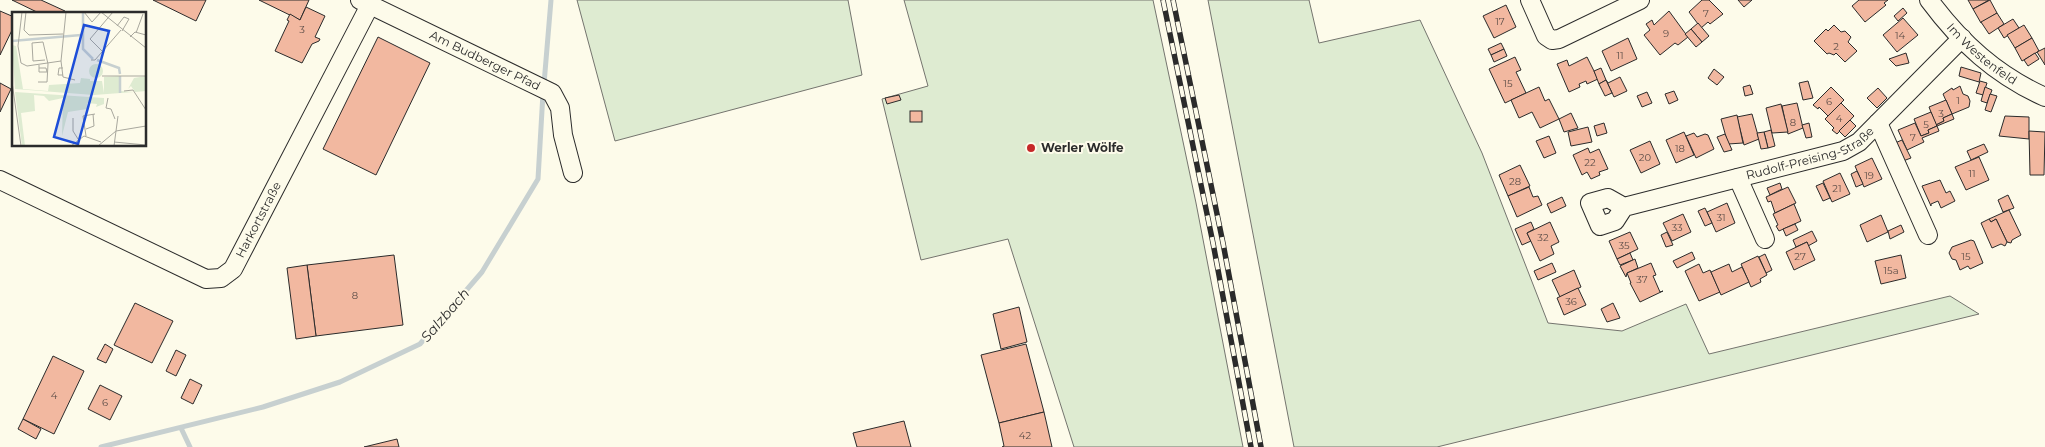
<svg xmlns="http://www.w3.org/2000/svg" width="2045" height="447" viewBox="0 0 2045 447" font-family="Montserrat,sans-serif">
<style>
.green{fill:#deebd1;stroke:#74746e}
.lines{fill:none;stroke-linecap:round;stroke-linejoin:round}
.stream{stroke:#c7d0d0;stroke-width:5}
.building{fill:#f2b8a0;stroke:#2b2b2b}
.minor-casing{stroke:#2b2b2b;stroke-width:20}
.minor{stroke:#fdfbea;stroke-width:18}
.rail-casing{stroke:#2b2b2b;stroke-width:5.5}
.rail{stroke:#fdfbea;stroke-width:4;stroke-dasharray:11;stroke-linecap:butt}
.poi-dot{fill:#c62828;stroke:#fdfbea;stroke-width:2}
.labels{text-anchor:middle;stroke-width:4;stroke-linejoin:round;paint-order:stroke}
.number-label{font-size:10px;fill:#5d4e48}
.street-label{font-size:12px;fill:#2b2b2b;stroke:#fdfbea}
.poi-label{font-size:12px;font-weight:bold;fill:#2b2b2b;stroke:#fdfbea;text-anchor:start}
.water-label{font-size:14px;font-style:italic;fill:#2b2b2b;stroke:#fdfbea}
.inset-river{fill:none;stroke:#c7d0d0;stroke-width:2.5}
.inset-road{fill:none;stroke:#a9a89e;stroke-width:1}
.view{fill:#1d4ed8;fill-opacity:0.15;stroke:#1d4ed8;stroke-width:2.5}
.inset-edge{fill:none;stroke:#2b2b2b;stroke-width:2.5}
</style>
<rect width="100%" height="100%" fill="#fdfbea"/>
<g class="green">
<path d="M 577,0 L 848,0 L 862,75 L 615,141 Z"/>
<path d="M 904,0 L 1153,0 L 1196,203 L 1243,447 L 1074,447 L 1008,239 L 921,260 L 882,99 L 928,86 Z"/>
<path d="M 1208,0 L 1309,0 L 1319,43 L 1420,20 L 1482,153 L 1548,323 L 1622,331 L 1686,304 L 1709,354 L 1950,296 L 1979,314 L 1437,447 L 1294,447 Z"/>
</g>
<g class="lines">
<g class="stream">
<path d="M 544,84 L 551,0"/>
<path d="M 181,428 L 190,447"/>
<path d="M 101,447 L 263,407 L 340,382 L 420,344 L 482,272 L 538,179 L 543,93"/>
</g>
</g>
<g class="building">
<path d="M 12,0 L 41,0 L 65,11 L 64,14 L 41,14 Z"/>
<path d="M 153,0 L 206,0 L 196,21 Z"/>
<path d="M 259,0 L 309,0 L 300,20 Z"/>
<path d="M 1702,0 L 1709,0 L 1723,14 L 1710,24 L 1708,22 L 1701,28 L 1689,12 Z"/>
<path d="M 1738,0 L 1752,0 L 1744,7 Z"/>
<path d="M 1859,0 L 1888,0 L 1884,3 L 1886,5 L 1865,22 L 1852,6 Z"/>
<path d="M 1968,0 L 1989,0 L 1973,9 Z"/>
<path d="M 1990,0 L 1997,13 L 1981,23 L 1973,9 Z"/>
<path d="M 1506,5 L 1516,27 L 1494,38 L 1483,16 Z"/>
<path d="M 306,7 L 325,16 L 315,37 L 320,39 L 319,41 L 312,44 L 302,63 L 275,51 L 289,21 L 287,20 L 290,14 L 300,20 Z"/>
<path d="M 1903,8 L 1907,13 L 1898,21 L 1894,16 Z"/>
<path d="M 0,11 L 14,17 L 14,26 L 0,55 Z"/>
<path d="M 1669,11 L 1688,37 L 1678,45 L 1675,43 L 1660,55 L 1644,35 L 1650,30 L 1646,24 L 1652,20 L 1654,25 Z"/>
<path d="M 1997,13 L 2004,24 L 1989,34 L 1981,22 Z"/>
<path d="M 1903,18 L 1918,35 L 1897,52 L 1883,35 Z"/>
<path d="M 2013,19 L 2019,28 L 2004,38 L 1998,28 Z"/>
<path d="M 1698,23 L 1709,36 L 1702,42 L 1691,29 Z"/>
<path d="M 1834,25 L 1841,32 L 1845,31 L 1851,37 L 1848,42 L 1857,51 L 1845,62 L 1836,53 L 1834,55 L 1829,53 L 1827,54 L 1814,41 L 1826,29 L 1828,31 Z"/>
<path d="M 2024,25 L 2032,38 L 2015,48 L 2007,35 Z"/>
<path d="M 1691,29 L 1702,42 L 1696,47 L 1685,34 Z"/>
<path d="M 378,37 L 430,63 L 376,175 L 323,149 Z"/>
<path d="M 1628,38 L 1637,59 L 1611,71 L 1602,51 Z"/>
<path d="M 2032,38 L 2039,51 L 2022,61 L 2015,48 Z"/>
<path d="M 1501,43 L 1504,49 L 1491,55 L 1488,49 Z"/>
<path d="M 2045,48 L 2045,65 L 2037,52 Z"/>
<path d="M 1504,49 L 1507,56 L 1494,62 L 1491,55 Z"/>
<path d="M 1906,53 L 1909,63 L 1896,66 L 1889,59 Z"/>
<path d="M 2035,53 L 2039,59 L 2028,66 L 2024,60 Z"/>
<path d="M 1515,57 L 1521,70 L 1516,72 L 1526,93 L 1505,103 L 1489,69 Z"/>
<path d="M 1587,57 L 1598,79 L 1587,84 L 1586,81 L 1579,84 L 1580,87 L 1569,92 L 1557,64 L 1567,60 L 1569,66 Z"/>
<path d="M 1961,67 L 1981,73 L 1979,82 L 1959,76 Z"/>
<path d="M 1601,68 L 1606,80 L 1599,84 L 1594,71 Z"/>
<path d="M 1714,69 L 1724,77 L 1717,85 L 1708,78 Z"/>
<path d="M 1620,77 L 1627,91 L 1614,97 L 1606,80 L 1608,83 Z"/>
<path d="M 1606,80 L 1612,93 L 1605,96 L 1599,84 Z"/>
<path d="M 1808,81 L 1813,98 L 1803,100 L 1799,83 Z"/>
<path d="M 1980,81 L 1987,83 L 1983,95 L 1976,93 Z"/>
<path d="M 0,83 L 11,89 L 0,112 Z"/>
<path d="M 1750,85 L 1753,94 L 1745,96 L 1743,87 Z"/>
<path d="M 1960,86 L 1963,94 L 1968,96 L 1970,101 L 1969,107 L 1952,114 L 1943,94 L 1952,88 L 1953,90 Z"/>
<path d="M 1539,87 L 1545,101 L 1549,99 L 1559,119 L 1540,128 L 1532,112 L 1519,118 L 1511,100 Z"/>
<path d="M 1831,87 L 1844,100 L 1828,116 L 1819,107 L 1818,109 L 1813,105 Z"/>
<path d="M 1985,87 L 1992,90 L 1987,103 L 1981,101 Z"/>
<path d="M 1878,88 L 1887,98 L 1877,108 L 1867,98 Z"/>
<path d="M 1674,91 L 1678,100 L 1669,104 L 1665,94 Z"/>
<path d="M 1647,92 L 1652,103 L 1642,107 L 1637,96 Z"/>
<path d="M 1990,94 L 1997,96 L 1991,112 L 1985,110 Z"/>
<path d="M 899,95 L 901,100 L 887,104 L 885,98 Z"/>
<path d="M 1946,100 L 1952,114 L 1943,118 L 1944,121 L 1936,125 L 1929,107 Z"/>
<path d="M 1797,103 L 1803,128 L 1788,134 L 1782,106 Z"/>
<path d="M 1841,103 L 1854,116 L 1837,134 L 1832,130 L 1834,128 L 1825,119 Z"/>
<path d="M 1781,104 L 1788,132 L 1772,133 L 1766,108 Z"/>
<rect x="910" y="111" width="12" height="11"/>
<path d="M 1931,112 L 1937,126 L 1928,130 L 1929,133 L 1921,136 L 1914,119 Z"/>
<path d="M 1571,113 L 1578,128 L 1564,132 L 1559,119 Z"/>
<path d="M 1752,114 L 1759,139 L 1744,145 L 1737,117 Z"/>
<path d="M 1952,114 L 1954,119 L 1937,126 L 1936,125 L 1944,121 L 1943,118 Z"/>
<path d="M 1737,115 L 1743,143 L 1728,144 L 1721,119 Z"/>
<path d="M 2005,116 L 2029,117 L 2029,139 L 1999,136 Z"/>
<path d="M 1850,120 L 1856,126 L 1845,137 L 1839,131 Z"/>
<path d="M 1604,123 L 1607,133 L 1597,136 L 1594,126 Z"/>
<path d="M 1809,123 L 1812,137 L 1806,138 L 1802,125 Z"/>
<path d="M 1915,123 L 1921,136 L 1929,133 L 1928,130 L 1937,126 L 1939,131 L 1922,138 L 1924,142 L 1907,150 L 1898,130 Z"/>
<path d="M 1588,127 L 1592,142 L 1571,146 L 1568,132 Z"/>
<path d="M 1771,130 L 1775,146 L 1768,148 L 1764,132 Z"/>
<path d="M 2029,131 L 2045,132 L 2044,175 L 2030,175 Z"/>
<path d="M 1684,132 L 1694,155 L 1676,163 L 1666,140 Z"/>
<path d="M 1764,132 L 1768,148 L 1761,149 L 1757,133 Z"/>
<path d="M 1694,133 L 1697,137 L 1705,134 L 1708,135 L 1714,149 L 1696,158 L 1686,136 Z"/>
<path d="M 1725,134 L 1732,150 L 1724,152 L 1717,137 Z"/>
<path d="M 1549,136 L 1556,153 L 1544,158 L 1536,141 Z"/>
<path d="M 1902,140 L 1911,158 L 1903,161 L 1895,143 Z"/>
<path d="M 1650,141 L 1660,164 L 1641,173 L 1630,150 Z"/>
<path d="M 1984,144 L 1988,152 L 1971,160 L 1967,151 Z"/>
<path d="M 1588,148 L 1590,153 L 1599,149 L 1608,169 L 1599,172 L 1600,175 L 1591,179 L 1587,172 L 1582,175 L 1573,155 Z"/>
<path d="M 1979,157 L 1989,180 L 1966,190 L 1955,167 Z"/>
<path d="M 1872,158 L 1882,179 L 1864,187 L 1855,166 Z"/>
<path d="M 1520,165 L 1530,186 L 1508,196 L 1499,175 Z"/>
<path d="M 1857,171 L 1863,184 L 1856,187 L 1851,174 Z"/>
<path d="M 1840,173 L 1850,194 L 1832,202 L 1823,181 Z"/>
<path d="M 1940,180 L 1946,193 L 1950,191 L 1955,201 L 1941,208 L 1938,201 L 1931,204 L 1931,206 L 1922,186 Z"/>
<path d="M 1780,183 L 1782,189 L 1770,195 L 1767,188 Z"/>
<path d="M 1823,183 L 1830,198 L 1823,201 L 1816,186 Z"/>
<path d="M 1529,187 L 1533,197 L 1538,196 L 1542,205 L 1517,217 L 1508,196 Z"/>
<path d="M 1788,187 L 1796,203 L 1775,213 L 1771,201 L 1768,202 L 1766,197 Z"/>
<path d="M 2008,195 L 2014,208 L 2003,212 L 1998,200 Z"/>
<path d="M 1562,197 L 1566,206 L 1551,213 L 1547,204 Z"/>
<path d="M 1727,203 L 1735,223 L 1716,232 L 1707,212 Z"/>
<path d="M 1794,204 L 1801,221 L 1779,231 L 1776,226 L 1778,225 L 1773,214 Z"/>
<path d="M 1705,208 L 1712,223 L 1705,226 L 1698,211 Z"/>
<path d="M 2009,210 L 2021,235 L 2012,240 L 2011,243 L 2007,242 L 1996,219 L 1991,222 L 1989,219 Z"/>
<path d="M 1683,214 L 1691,232 L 1672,241 L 1663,223 Z"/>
<path d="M 1881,215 L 1888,232 L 1867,242 L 1860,225 Z"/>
<path d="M 1989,219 L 1991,222 L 1996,219 L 2007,242 L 2005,246 L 2001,244 L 1992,248 L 1981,223 Z"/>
<path d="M 1531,222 L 1534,229 L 1527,233 L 1531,241 L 1522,245 L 1515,229 Z"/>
<path d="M 1550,222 L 1559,242 L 1551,246 L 1554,254 L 1540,261 L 1527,233 Z"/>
<path d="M 1795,224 L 1798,230 L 1786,236 L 1783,229 Z"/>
<path d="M 1901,225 L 1904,232 L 1890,239 L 1888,231 Z"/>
<path d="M 1812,231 L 1817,241 L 1808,246 L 1807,242 L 1796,247 L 1793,240 Z"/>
<path d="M 1630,232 L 1638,249 L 1617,259 L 1609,241 Z"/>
<path d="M 1667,232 L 1673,245 L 1666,247 L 1661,235 Z"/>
<path d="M 1971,240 L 1974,241 L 1983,263 L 1970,269 L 1968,266 L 1960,270 L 1956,260 L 1952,259 L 1949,253 L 1952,247 Z"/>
<path d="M 1807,242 L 1815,260 L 1794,270 L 1786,252 Z"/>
<path d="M 1692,252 L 1695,259 L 1677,268 L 1673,261 Z"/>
<path d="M 1630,253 L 1633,260 L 1620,265 L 1617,259 Z"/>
<path d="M 1765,254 L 1772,270 L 1766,273 L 1759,257 Z"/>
<path d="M 394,255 L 403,325 L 316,336 L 307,265 Z"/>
<path d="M 1901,255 L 1906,278 L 1881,284 L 1875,261 Z"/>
<path d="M 1758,256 L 1767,275 L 1760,279 L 1761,282 L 1751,287 L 1741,264 Z"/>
<path d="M 1635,259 L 1638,268 L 1627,273 L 1626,277 L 1620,266 Z"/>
<path d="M 1552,263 L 1556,272 L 1538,280 L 1534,271 Z"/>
<path d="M 1651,263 L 1656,275 L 1653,276 L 1660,292 L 1663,291 L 1640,302 L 1630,283 L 1631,283 L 1627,273 Z"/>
<path d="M 1699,264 L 1703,273 L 1710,270 L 1720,292 L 1699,301 L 1685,271 Z"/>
<path d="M 1729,264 L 1732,272 L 1742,267 L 1749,282 L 1721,295 L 1711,272 Z"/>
<path d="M 307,265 L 316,336 L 296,339 L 287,268 Z"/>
<path d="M 1574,270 L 1581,287 L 1560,297 L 1552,280 Z"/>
<path d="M 1578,288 L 1586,305 L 1564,315 L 1557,298 Z"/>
<path d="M 135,303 L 173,321 L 152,363 L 114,345 Z"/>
<path d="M 1613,303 L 1620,318 L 1607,322 L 1601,309 Z"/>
<path d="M 1019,307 L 1027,342 L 1001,349 L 993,314 Z"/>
<path d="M 105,344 L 113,349 L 106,363 L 97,359 Z"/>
<path d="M 1026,344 L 1044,412 L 999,423 L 981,355 Z"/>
<path d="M 176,350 L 186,355 L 176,376 L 166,371 Z"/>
<path d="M 53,356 L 84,371 L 54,434 L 23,419 Z"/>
<path d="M 190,379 L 202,385 L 193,404 L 181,398 Z"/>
<path d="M 100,385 L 122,396 L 110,420 L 88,409 Z"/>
<path d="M 1044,412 L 1052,447 L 1002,447 L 1004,446 L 999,423 Z"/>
<path d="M 23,419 L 41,429 L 36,439 L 18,429 Z"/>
<path d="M 904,421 L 911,447 L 857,447 L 853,433 Z"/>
<path d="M 397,439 L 399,447 L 364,447 Z"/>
</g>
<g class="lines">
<g class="minor-casing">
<g id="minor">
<path id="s1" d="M 360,0 L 552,93 L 560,108 L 563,135 L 573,173"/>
<path d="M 1530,0 L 1546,36 L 1552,40 L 1559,39 L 1640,0"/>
<path id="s2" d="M 1929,0 C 1961,43 1996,75 2045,97"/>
<path d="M 1878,123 L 1928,235"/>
<path d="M 1738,178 L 1765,239"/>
<path id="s3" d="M 0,180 L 206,279 L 221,278 L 233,269 L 370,5"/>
<path id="s4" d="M 1624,207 L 1615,221 L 1600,226 L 1590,203 L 1608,198 L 1624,207 L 1843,151 L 1859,142 L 1962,38"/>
</g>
</g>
<use href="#minor" class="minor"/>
<g class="rail-casing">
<g id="rail">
<path d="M 1163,0 L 1213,243 L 1251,447"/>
<path d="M 1173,0 L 1223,243 L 1261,447"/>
</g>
</g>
<use href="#rail" class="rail"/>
</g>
<circle class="poi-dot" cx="1031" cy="148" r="5"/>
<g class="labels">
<g class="number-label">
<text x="1706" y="17">7</text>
<text x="1500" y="25">17</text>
<text x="302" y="33">3</text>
<text x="1666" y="37">9</text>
<text x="1900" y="39">14</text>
<text x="1836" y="50">2</text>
<text x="1620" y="59">11</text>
<text x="1508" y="87">15</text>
<text x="1958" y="104">1</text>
<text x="1829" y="105">6</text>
<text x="1941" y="117">3</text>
<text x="1839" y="122">4</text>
<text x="1793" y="126">8</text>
<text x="1926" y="128">5</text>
<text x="1913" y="141">7</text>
<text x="1680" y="152">18</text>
<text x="1645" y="161">20</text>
<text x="1590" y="166">22</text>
<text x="1972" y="177">11</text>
<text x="1869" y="179">19</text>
<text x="1515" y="185">28</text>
<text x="1837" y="192">21</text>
<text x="1721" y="221">31</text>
<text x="1677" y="231">33</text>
<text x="1543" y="241">32</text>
<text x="1624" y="249">35</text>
<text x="1800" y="260">27</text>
<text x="1966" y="260">15</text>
<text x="1891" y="274">15a</text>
<text x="1642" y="283">37</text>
<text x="355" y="299">8</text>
<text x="1571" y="305">36</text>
<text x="54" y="399">4</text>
<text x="105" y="406">6</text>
<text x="1025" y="439">42</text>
</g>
<g class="street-label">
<text dy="4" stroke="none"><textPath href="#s2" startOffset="76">Im Westenfeld</textPath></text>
<text dy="4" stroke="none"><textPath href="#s1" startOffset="139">Am Budberger Pfad</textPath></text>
<text dy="4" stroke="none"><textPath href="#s4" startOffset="289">Rudolf-Preising-Straße</textPath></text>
<text dy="4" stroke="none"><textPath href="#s3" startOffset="314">Harkortstraße</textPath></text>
</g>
<g class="poi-label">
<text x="1041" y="152">Werler Wölfe</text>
</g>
<g class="water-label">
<text transform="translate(445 315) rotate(-49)" y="5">Salzbach</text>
</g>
</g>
<g transform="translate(12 12)">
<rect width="134" height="134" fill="#fdfbea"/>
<path d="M 0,33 L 4,34 L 11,77 L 36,79 L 37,73 L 68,71 L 69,66 L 78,67 L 78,69 L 90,69 L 92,81 L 92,65 L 107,64 L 108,79 L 122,80 L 82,83 L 3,77 ZM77 59a7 7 0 1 1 14 0a7 7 0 1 1-14 0ZM 134,64 L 134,79 L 123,80 L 119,74 L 116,77 L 122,66 ZM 3,80 L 92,86 L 92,92 L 84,95 L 85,92 L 75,91 L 75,97 L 56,100 L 50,124 L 51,86 L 37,89 L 32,84 L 22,83 L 23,99 L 9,101 L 13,134 L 10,134 Z" fill="#deebd1"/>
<path class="inset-river" d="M 71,1 L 71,37 L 81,47M 0,29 L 69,23M 85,48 L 107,56 L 108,62M 108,81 L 108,64"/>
<path class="inset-road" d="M 10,0 L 6,34 L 9,51 L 15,54 L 49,49M 14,0 L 12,18 L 17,23 L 51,22M 72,0 L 80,10 L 89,0M 89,0 L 134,36M 105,14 L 112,5 L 117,7 L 110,19M 124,21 L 131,2M 118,25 L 123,20 L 134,23M 91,40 L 78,27 L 101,0M 33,48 L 21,49 L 20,31 L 31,30 L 36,52M 79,48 L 83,48 L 109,18M 49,49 L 54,0M 49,49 L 51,65 L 63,68M 27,53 L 27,60 L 35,60 L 34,56 L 27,56M 51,56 L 47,56 L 46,63 L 51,63M 90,64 L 134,64M 0,70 L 9,134M 26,70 L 35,70 L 36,52M 112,79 L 121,78 L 134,98M 96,86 L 94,96 L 99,97 L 103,107M 61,106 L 61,119 L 66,127M 74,117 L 82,114 L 81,102M 74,124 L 71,104 L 83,102M 102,130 L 134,133M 59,134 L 72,124 L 89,130M 86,134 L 104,119 L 134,114M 102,134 L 106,104"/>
<path class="view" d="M 72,13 L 97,19 L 66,132 L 42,125 Z"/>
<rect width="134" height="134" class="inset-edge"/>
</g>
</svg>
